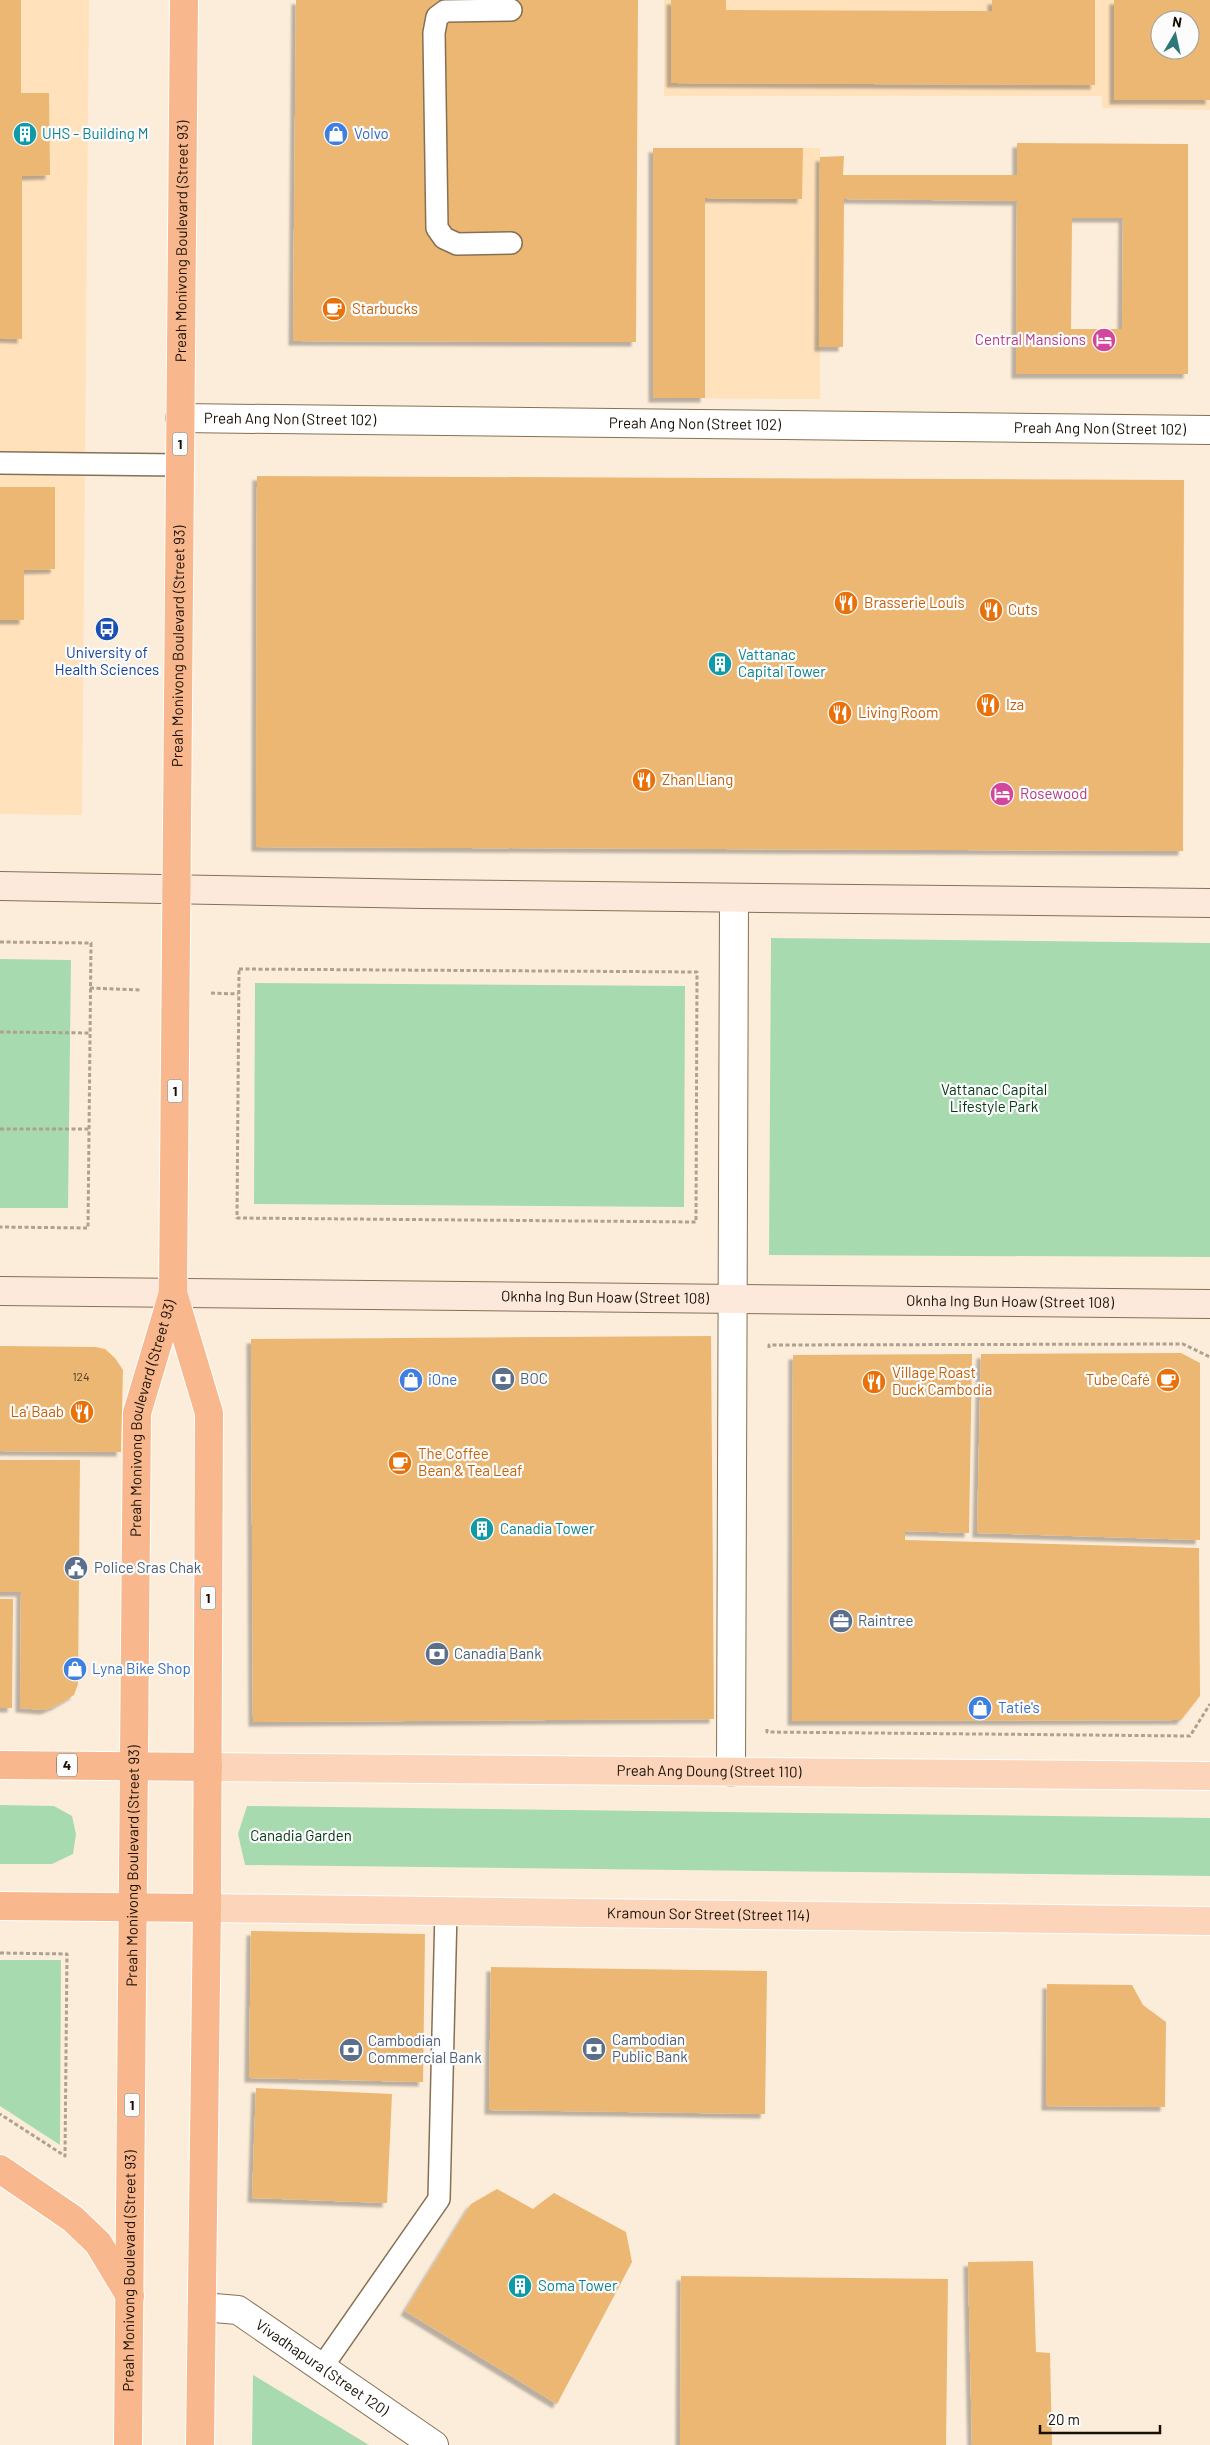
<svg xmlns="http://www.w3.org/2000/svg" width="1210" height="2445" viewBox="0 0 1210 2445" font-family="Barlow,sans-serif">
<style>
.built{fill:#ffe1bc;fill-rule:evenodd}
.green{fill:#a7dbaf}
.building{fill:#ecb772;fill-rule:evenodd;filter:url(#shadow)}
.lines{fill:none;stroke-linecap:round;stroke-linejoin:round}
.lane-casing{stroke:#867054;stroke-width:24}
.street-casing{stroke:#867054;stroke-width:30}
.secondary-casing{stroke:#867054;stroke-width:30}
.primary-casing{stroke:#fff;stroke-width:30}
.highway-casing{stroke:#fff;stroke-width:30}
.path{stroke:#aea191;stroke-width:3;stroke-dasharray:4 2.5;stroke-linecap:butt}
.lane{stroke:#fff;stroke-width:21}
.street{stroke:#fff;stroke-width:28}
.secondary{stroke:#fde9dc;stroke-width:28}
.primary{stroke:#fbd4ba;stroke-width:28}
.highway{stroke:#f8b78c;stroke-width:28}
.labels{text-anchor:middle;stroke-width:4.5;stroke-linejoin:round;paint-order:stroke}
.number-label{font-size:12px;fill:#4d3a21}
.shield{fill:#fcfcfc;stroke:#5c5750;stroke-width:1}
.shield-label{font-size:14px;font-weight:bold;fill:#181006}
.culture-label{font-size:15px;fill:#0d838f;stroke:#fcfcfc;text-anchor:start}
.shop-label{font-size:15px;fill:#366cbe;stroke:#fcfcfc;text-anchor:start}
.street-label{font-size:15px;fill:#181006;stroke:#fcfcfc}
.food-label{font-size:15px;fill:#c56008;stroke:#fcfcfc;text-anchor:start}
.hotel-label{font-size:15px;fill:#b23c85;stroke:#fcfcfc;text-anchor:end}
.transit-label{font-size:15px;fill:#164399;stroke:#fcfcfc}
.park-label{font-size:15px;fill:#023713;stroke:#fcfcfc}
.service-label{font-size:15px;fill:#4e5e75;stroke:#fcfcfc;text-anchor:start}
</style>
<defs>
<filter id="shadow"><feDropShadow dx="-4.5" dy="4.5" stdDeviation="1" flood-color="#0004"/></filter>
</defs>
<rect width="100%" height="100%" fill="#fcedda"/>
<g class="built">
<path d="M 0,0 L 89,0 L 82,815 L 0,814 Z"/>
<path d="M 664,0 L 1210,0 L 1210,110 L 1102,108 L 1102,96 L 664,96 ZM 1160,20 L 1190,20 L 1190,50 L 1160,50 Z"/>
<path d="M 653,148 L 820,148 L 820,399 L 653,398 Z"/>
</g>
<g class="green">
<path d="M 771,938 L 1210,943 L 1210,1257 L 769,1255 Z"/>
<path d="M 0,959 L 71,960 L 68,1208 L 0,1208 Z"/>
<path d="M 255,983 L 685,986 L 684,1207 L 254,1204 Z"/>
<path d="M 0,1805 L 54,1806 L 72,1816 L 76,1834 L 73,1854 L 52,1864 L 0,1864 Z"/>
<path d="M 247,1806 L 1210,1818 L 1210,1876 L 245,1865 L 238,1834 Z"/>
<path d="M 0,1960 L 61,1960 L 60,2145 L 0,2106 Z"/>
<path d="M 253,2375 L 369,2445 L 252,2445 Z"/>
</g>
<g class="building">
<path d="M 0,0 L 21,0 L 21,93 L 49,93 L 50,175 L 22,176 L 22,339 L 0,338 Z"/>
<path d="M 296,0 L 638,0 L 636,342 L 293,341 Z"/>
<path d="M 671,0 L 726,0 L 726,10 L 992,11 L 992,0 L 1095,0 L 1095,85 L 671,83 Z"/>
<path d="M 1114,0 L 1210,0 L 1210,100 L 1114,100 ZM 1160,20 L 1190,20 L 1190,50 L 1160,50 Z"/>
<path d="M 1017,143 L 1188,144 L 1188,374 L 1016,374 L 1017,201 L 844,199 L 843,347 L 819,347 L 820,157 L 844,156 L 843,175 L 1017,175 ZM 1072,218 L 1123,218 L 1122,329 L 1071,329 Z"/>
<path d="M 653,148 L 803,148 L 802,199 L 705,198 L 705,398 L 653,398 Z"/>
<path d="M 257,476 L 1184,480 L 1183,851 L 256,847 Z"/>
<path d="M 0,487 L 55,487 L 55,569 L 24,570 L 24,620 L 0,620 Z"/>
<path d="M 711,1336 L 714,1719 L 253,1722 L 251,1339 Z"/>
<path d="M 0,1346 L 96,1347 L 105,1349 L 115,1358 L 123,1370 L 121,1452 L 0,1451 Z"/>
<path d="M 1181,1353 L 1200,1363 L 1200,1540 L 977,1533 L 981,1354 Z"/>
<path d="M 972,1354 L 969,1533 L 905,1531 L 905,1540 L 1199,1548 L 1200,1696 L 1181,1720 L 792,1721 L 793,1355 Z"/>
<path d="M 0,1460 L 80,1460 L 78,1684 L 74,1695 L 55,1706 L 45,1710 L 20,1708 L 21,1592 L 0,1592 Z"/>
<path d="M 0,1599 L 13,1599 L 12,1708 L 0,1708 Z"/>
<path d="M 251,1931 L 425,1934 L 423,2082 L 249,2078 Z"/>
<path d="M 491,1967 L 767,1971 L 765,2114 L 489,2110 Z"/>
<path d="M 1047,1984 L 1132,1985 L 1143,2005 L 1166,2022 L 1165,2107 L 1046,2106 Z"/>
<path d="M 256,2088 L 392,2094 L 387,2203 L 252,2198 Z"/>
<path d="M 497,2189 L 533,2209 L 554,2193 L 626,2232 L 632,2262 L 557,2404 L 405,2311 L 471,2204 Z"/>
<path d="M 1033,2261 L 1036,2352 L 1050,2353 L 1052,2445 L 972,2445 L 968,2262 Z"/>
<path d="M 681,2276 L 948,2279 L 946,2445 L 680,2445 Z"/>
</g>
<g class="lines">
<g class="lane-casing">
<g id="lane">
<path d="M 511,10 L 445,11 L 437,17 L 434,33 L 437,228 L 444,238 L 457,244 L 511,243"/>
<path d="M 0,463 L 180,465"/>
<path d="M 322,2367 L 439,2199 L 446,1911"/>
</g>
</g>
<g class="street-casing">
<g id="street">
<path id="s1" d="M 180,418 L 1210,430"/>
<path d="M 731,1772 L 734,898"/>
<path id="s2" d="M 202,2307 L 238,2310 L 434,2445"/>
</g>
</g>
<g class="secondary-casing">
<g id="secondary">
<path d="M 0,886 L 423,894 L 1210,903"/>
<path id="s3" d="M 0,1291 L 1210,1304"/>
</g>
</g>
<g class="primary-casing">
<g id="primary">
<path id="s4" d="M 208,1767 L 1210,1776"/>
<path id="s5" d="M 207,1908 L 1210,1921"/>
</g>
</g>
<g class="highway-casing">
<g id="highway">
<path d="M 173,1293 L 209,1413 L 207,1908 L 200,2445"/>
<path d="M 0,1765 L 208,1767"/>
<path d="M 0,1906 L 207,1908"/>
<path d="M 0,2169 L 73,2219 L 98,2243 L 130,2296"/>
<path id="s6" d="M 128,2445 L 137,1413 L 173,1293 L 184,0"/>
</g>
</g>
<g class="path">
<path d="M 0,942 L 91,943 L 88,1228 L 0,1227"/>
<path d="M 239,969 L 697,972 L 696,1222 L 237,1218 Z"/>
<path d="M 90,988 L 142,990"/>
<path d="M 211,993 L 238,994"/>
<path d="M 0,1032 L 90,1033"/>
<path d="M 0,1129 L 89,1129"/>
<path d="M 769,1348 L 769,1345 L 1183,1344 L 1210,1357"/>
<path d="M 767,1729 L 767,1732 L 1190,1736 L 1210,1704"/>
<path d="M 0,1953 L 67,1954 L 65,2156 L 0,2114"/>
</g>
<use href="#lane" class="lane"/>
<use href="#street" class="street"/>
<use href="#secondary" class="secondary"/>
<use href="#primary" class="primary"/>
<use href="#highway" class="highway"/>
</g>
<defs>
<g id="building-disc" transform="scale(1.25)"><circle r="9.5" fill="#0f9aa8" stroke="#fcfcfc"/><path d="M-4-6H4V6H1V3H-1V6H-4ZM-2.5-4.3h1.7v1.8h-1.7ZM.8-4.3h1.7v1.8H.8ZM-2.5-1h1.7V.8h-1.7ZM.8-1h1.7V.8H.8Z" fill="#fff"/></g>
<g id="shop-disc" transform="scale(1.25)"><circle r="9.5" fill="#3f7fe0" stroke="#fcfcfc"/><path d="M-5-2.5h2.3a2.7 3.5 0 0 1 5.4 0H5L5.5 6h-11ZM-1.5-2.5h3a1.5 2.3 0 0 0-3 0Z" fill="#fff"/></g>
<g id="cafe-disc" transform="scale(1.25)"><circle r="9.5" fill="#e8710a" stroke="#fcfcfc"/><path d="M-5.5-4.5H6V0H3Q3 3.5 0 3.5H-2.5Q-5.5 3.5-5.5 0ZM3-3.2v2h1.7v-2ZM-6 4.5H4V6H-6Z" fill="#fff"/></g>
<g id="hotel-disc" transform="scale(1.25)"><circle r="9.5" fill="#d1479c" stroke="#fcfcfc"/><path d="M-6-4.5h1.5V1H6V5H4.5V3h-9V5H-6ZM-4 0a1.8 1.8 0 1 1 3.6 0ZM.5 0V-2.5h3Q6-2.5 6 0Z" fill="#fff"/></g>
<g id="restaurant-disc" transform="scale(1.25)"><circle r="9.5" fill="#e8710a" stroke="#fcfcfc"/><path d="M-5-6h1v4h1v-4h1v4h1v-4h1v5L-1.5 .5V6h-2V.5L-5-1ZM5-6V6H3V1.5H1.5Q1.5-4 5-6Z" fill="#fff"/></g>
<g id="bus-disc" transform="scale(1.25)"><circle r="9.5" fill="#1a4fb4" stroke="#fcfcfc"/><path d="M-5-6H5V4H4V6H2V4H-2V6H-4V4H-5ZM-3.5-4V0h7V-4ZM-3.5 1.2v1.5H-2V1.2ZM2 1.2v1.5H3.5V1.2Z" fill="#fff"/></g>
<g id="bank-disc" transform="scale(1.25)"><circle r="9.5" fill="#5c6f8a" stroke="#fcfcfc"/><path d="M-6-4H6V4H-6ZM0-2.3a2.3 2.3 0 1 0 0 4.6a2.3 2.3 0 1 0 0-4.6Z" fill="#fff"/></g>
<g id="civic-disc" transform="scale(1.25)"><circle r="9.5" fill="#5c6f8a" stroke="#fcfcfc"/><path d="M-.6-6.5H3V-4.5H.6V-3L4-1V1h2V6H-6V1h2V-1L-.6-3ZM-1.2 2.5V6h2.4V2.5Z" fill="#fff"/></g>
<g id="office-disc" transform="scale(1.25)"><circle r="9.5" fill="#5c6f8a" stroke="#fcfcfc"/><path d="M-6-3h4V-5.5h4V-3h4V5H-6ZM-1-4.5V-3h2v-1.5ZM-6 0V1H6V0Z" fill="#fff"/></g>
</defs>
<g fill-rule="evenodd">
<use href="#building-disc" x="25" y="134"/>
<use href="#shop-disc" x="336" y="134"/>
<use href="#cafe-disc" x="334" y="309"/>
<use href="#hotel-disc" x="1104" y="340"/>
<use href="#restaurant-disc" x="846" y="603"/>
<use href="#restaurant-disc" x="991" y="610"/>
<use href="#bus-disc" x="107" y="629"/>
<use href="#building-disc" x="720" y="664"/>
<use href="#restaurant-disc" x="988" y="705"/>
<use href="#restaurant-disc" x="840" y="713"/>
<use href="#restaurant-disc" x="644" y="780"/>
<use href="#hotel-disc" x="1002" y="794"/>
<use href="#bank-disc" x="503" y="1379"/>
<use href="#shop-disc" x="411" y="1380"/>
<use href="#cafe-disc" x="1168" y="1380"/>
<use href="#restaurant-disc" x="874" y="1382"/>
<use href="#restaurant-disc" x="82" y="1412"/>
<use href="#cafe-disc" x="400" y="1463"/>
<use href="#building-disc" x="482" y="1529"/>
<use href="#civic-disc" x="76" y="1568"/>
<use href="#office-disc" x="841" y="1621"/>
<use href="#bank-disc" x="437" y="1654"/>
<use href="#shop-disc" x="75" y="1669"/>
<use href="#shop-disc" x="980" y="1708"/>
<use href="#bank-disc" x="594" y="2049"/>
<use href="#bank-disc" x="351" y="2050"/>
<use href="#building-disc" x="520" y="2286"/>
</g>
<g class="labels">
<g class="number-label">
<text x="81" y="1381">124</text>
</g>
<g class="shield">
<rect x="172.5" y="432.5" width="15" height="23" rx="4"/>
<rect x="167.5" y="1079.5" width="15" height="23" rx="4"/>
<rect x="200.5" y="1586.5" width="15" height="23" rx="4"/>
<rect x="57" y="1753.5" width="20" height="23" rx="4"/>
<rect x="124.5" y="2093.5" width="15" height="23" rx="4"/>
</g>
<g class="shield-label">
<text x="180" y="449">1</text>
<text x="175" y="1096">1</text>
<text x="208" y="1603">1</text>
<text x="67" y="1770">4</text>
<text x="132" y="2110">1</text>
</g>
<g class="culture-label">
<text x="42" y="139">UHS - Building M</text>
<text x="738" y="660">Vattanac<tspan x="738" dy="17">Capital Tower</tspan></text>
<text x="500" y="1534">Canadia Tower</text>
<text x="538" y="2291">Soma Tower</text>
</g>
<g class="shop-label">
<text x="354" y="139">Volvo</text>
<text x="428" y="1385">iOne</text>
<text x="92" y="1674">Lyna Bike Shop</text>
<text x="998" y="1713">Tatie's</text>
</g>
<g class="street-label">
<text dy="5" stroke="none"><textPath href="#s6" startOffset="2209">Preah Monivong Boulevard (Street 93)</textPath></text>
<text dy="5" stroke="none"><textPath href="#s1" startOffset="110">Preah Ang Non (Street 102)</textPath></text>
<text dy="5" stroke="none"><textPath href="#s1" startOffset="515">Preah Ang Non (Street 102)</textPath></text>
<text dy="5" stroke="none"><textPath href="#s1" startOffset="920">Preah Ang Non (Street 102)</textPath></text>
<text dy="5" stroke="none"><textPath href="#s6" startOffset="1804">Preah Monivong Boulevard (Street 93)</textPath></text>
<text dy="5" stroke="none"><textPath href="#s3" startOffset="605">Oknha Ing Bun Hoaw (Street 108)</textPath></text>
<text dy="5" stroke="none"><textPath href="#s3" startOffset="1010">Oknha Ing Bun Hoaw (Street 108)</textPath></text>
<text dy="5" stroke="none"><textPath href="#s6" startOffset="1029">Preah Monivong Boulevard (Street 93)</textPath></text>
<text dy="5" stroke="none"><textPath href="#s4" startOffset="501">Preah Ang Doung (Street 110)</textPath></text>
<text dy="5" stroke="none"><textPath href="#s6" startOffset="579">Preah Monivong Boulevard (Street 93)</textPath></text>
<text dy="5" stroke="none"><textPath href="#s5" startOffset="501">Kramoun Sor Street (Street 114)</textPath></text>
<text dy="5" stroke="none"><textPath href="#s6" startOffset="174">Preah Monivong Boulevard (Street 93)</textPath></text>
<text dy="5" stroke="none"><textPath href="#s2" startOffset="138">Vivadhapura (Street 120)</textPath></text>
</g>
<g class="food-label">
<text x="352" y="314">Starbucks</text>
<text x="864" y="608">Brasserie Louis</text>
<text x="1008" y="615">Cuts</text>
<text x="1006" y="710">Iza</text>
<text x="858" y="718">Living Room</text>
<text x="662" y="785">Zhan Liang</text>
<text x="892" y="1378">Village Roast<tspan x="892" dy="17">Duck Cambodia</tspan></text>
<text x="1150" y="1385" text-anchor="end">Tube Café</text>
<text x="64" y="1417" text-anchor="end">La' Baab</text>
<text x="418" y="1459">The Coffee<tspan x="418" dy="17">Bean &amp; Tea Leaf</tspan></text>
</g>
<g class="hotel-label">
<text x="1086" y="345">Central Mansions</text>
<text x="1020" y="799" text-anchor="start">Rosewood</text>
</g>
<g class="transit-label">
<text x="107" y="658">University of<tspan x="107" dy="17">Health Sciences</tspan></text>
</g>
<g class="park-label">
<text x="994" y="1095">Vattanac Capital<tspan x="994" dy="17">Lifestyle Park</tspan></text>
<text x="301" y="1841">Canadia Garden</text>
</g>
<g class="service-label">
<text x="520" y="1384">BOC</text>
<text x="94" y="1573">Police Sras Chak</text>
<text x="858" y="1626">Raintree</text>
<text x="454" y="1659">Canadia Bank</text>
<text x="612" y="2045">Cambodian<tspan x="612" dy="17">Public Bank</tspan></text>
<text x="368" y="2046">Cambodian<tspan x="368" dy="17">Commercial Bank</tspan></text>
</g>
</g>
<g transform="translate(1175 35) rotate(9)"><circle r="24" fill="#fcfcfc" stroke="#a19e9a"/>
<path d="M0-4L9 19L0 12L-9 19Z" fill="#2e7879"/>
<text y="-8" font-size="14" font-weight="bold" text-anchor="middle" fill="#181006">N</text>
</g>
<path d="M1040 2425v8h120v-8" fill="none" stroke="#181006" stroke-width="2.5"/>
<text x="1048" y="2425" font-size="15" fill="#181006" stroke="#fcfcfc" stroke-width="4" paint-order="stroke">20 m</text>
</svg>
